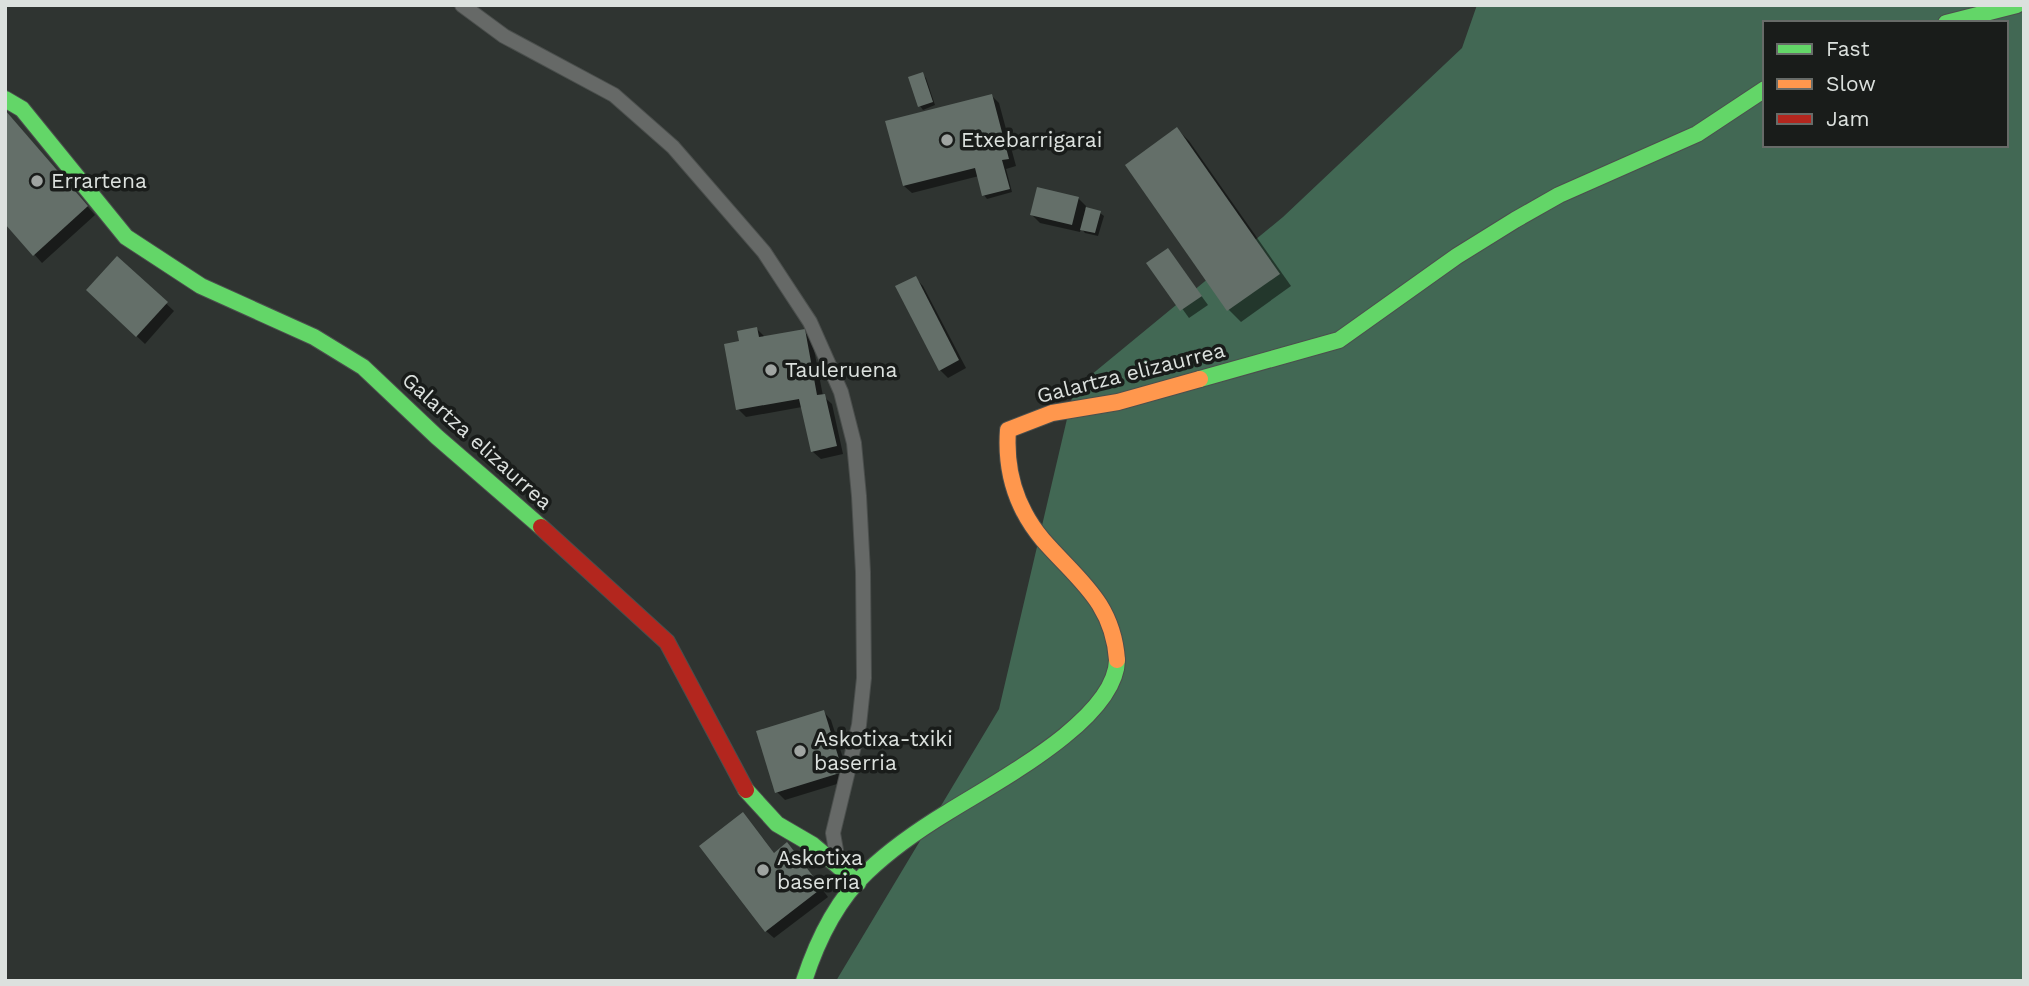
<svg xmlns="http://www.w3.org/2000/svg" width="2029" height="986" viewBox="0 0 2029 986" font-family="'Work Sans',sans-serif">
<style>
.forest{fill:#426854;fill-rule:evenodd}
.shadow{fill:#0007}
.building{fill:#646f69}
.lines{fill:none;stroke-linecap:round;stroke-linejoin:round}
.lane-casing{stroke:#4b4f4d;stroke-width:16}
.fast-casing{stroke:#4b4f4d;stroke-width:18}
.slow-casing{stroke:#4b4f4d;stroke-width:18}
.jam-casing{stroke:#4b4f4d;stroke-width:18}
.lane{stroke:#666967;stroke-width:14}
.fast{stroke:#63d668;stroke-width:16}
.slow{stroke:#ff974d;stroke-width:16}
.jam{stroke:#b3261e;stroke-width:16}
.poi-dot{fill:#9fa4a1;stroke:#191c1a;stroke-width:2.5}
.labels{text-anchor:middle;stroke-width:7;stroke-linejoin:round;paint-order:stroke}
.poi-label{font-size:21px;fill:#dce1de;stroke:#191c1a;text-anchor:start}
.street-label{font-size:21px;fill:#dce1de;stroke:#191c1a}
</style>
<rect width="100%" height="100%" fill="#2f3431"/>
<path class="forest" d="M 1477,5 L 2024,5 L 2024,981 L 836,981 L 999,709 L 1074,389 L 1283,217 L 1462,48 ZM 1765,23 L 2006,23 L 2006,145 L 1765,145 Z"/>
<g class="shadow">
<path d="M 922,74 L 926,78 L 935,105 L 923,110 L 920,106 Z"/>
<path d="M 991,95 L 999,103 L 1016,166 L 1006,169 L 1012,192 L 987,199 L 984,195 L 979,176 L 912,193 L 904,186 Z"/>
<path d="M 5,112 L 95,215 L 42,263 L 8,225 L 5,227 Z"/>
<path d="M 1177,129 L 1189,141 L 1291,286 L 1241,322 L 1229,310 L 1127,165 Z"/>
<path d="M 1078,198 L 1086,206 L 1085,209 L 1100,213 L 1104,216 L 1098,236 L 1085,233 L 1081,228 L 1080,232 L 1040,223 L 1032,215 Z"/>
<path d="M 1168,250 L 1208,305 L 1189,318 L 1149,263 Z"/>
<path d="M 118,258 L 174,311 L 145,344 L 96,298 Z"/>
<path d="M 915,278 L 923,286 L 966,368 L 948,378 L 940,370 Z"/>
<path d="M 757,329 L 765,337 L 804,331 L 812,339 L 823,396 L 832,404 L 843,454 L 821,459 L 813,452 L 802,407 L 746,417 L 738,409 L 742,343 Z"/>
<path d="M 824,712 L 831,720 L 850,780 L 785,800 L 777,792 Z"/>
<path d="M 795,853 L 828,897 L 774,938 L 766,931 L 775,854 Z"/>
</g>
<g class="building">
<path d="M 923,72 L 933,102 L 918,107 L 908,77 Z"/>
<path d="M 992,94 L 1009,159 L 1002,160 L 1010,189 L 982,196 L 975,168 L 903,186 L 885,121 Z"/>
<path d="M 5,110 L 88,206 L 33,256 L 5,224 Z"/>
<path d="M 1177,127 L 1280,274 L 1227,311 L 1125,165 Z"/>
<path d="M 1037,187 L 1079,197 L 1072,225 L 1030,215 Z"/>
<path d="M 1086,207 L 1101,211 L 1095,233 L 1080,230 Z"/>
<path d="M 1168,248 L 1202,296 L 1180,311 L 1146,263 Z"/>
<path d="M 117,256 L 168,302 L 136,337 L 86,290 Z"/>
<path d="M 916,276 L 959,360 L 939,371 L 895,286 Z"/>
<path d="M 757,327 L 759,337 L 805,329 L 817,395 L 825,394 L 837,446 L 811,452 L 799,399 L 736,410 L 724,344 L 739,341 L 737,331 Z"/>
<path d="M 824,710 L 843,772 L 775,793 L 756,731 Z"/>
<path d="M 743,812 L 774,853 L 787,842 L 822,888 L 765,932 L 699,846 Z"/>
</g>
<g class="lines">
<g class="lane-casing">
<path id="lane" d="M 462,5 L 504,36 L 614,95 L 673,147 L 764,252 L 810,322 L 841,392 L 854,443 L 859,496 L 863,572 L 864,678 L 859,725 L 833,833 L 837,856"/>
</g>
<g class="fast-casing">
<g id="fast">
<path d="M 1946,23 L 2017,5"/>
<path d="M 5,99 L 22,109 L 126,237 L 201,286 L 314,337 L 363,367 L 437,437 L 541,527"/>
<path d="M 1200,379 L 1339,340 L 1457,256 L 1515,220 L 1559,195 L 1697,134 L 1765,89"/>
<path d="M 746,790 L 777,824 L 813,845 L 858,883"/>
<path d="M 804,981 C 817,941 836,901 867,872 C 891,849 920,829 948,812 C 994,783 1116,720 1117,660"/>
</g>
</g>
<g class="slow-casing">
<path id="slow" d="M 1117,660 C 1113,602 1078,580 1043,540 C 1016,508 1005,471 1008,430 L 1052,413 L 1118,402 L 1200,379"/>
</g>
<g class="jam-casing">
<path id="jam" d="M 541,527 L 667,642 L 746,790"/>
</g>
<use href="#lane" class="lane"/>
<use href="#fast" class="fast"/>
<use href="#slow" class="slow"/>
<use href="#jam" class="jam"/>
</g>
<g class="poi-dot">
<circle cx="947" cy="140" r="7"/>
<circle cx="37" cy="181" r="7"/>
<circle cx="771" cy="370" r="7"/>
<circle cx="800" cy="751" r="7"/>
<circle cx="763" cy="870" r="7"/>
</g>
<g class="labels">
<g class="poi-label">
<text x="961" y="147">Etxebarrigarai</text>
<text x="51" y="188">Errartena</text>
<text x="785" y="377">Tauleruena</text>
<text x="814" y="746">Askotixa-txiki<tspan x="814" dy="24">baserria</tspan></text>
<text x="777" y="865">Askotixa<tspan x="777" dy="24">baserria</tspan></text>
</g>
<g class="street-label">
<text transform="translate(1131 373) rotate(-14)" y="7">Galartza elizaurrea</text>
<text transform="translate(477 441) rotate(42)" y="7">Galartza elizaurrea</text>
</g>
</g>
<rect width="2029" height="986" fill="none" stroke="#dce1de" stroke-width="14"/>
<rect x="1763" y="21" width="245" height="126" fill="#191c1a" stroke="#676b68" stroke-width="2"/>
<rect x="1777" y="44" width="35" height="10" fill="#63d668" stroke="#676b68" stroke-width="2"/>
<text x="1826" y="56" font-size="21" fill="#dce1de">Fast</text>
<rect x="1777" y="79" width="35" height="10" fill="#ff974d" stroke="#676b68" stroke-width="2"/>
<text x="1826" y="91" font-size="21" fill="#dce1de">Slow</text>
<rect x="1777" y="114" width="35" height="10" fill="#b3261e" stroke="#676b68" stroke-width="2"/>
<text x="1826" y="126" font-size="21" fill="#dce1de">Jam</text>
</svg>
